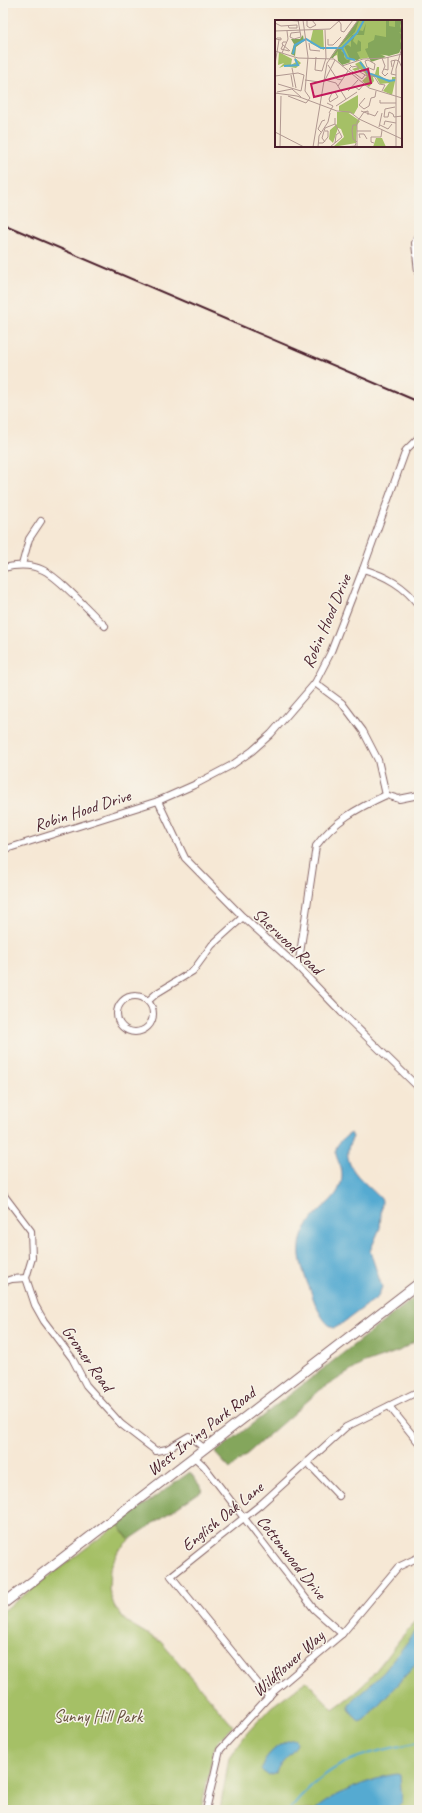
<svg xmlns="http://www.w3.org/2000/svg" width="422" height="1813" viewBox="0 0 422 1813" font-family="Caveat,sans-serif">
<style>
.green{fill:#a5c066;stroke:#787048}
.forest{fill:#84a65b;stroke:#676243}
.water{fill:#54aad1;stroke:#4f647e}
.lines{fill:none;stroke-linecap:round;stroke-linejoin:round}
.stream{stroke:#54aad1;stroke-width:2}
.minor-casing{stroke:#866566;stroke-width:8}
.secondary-casing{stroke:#866566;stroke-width:11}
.minor{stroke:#fff;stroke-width:6}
.secondary{stroke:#fff;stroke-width:9}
.rail{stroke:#4a1f2b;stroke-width:2}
.labels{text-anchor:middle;stroke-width:3;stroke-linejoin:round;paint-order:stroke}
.street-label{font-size:17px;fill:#4a1f2b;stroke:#f7f3e8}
.park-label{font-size:17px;fill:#654f3d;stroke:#f7f3e8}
.inset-river{fill:none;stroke:#54aad1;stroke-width:2}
.inset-road{fill:none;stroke:#b19891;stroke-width:1}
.view{fill:#c2185b;fill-opacity:0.15;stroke:#c2185b;stroke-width:2}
.inset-edge{fill:none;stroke:#4a1f2b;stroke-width:2}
</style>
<rect width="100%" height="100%" fill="#f7f3e8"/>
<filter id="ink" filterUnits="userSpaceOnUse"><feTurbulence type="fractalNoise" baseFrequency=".025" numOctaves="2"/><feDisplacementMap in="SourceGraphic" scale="8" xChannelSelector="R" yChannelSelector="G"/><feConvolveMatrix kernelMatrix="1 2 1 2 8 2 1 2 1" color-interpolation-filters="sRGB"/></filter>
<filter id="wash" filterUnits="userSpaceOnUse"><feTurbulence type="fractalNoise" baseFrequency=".012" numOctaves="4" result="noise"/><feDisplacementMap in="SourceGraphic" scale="16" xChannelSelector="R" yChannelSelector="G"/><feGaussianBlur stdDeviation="0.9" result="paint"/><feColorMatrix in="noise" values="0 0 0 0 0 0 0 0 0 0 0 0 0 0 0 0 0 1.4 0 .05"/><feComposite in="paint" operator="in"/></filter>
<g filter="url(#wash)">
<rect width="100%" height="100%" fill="#f6e8d5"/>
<g class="green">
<path d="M 118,1524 L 129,1540 L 118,1551 L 110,1569 L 109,1590 L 115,1608 L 127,1622 L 161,1642 L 233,1726 L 218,1741 L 214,1749 L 201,1810 L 3,1810 L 3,1611 Z"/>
<path d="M 419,1618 L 419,1810 L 220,1810 L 229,1758 L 247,1733 L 271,1707 L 306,1681 L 333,1709 C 347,1699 361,1689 372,1675 C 388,1656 401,1635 419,1618 Z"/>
</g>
<g class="forest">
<path d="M 419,1294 L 419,1339 L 399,1351 L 362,1364 L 320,1390 L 230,1469 L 215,1453 Z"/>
<path d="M 190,1472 L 203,1490 L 129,1540 L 118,1524 Z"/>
</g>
<g class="water">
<path d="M 351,1133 L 353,1137 C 335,1166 367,1182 382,1200 L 380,1228 L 370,1251 L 382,1287 L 378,1297 L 337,1327 L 333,1328 C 322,1322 315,1304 311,1292 C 299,1262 291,1240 317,1213 C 326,1204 336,1198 340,1186 C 350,1160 318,1154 351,1133 Z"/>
<path d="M 419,1627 L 419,1661 L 364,1720 L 359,1722 L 349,1709 L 349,1704 L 384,1672 Z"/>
<path d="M 294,1739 L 297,1742 C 297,1752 279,1760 276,1773 L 269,1776 L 261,1770 C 263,1755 282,1741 294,1739 Z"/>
<path d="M 397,1774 L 400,1775 L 402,1802 L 394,1810 L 315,1810 C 330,1795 375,1777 397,1774 Z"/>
</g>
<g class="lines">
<path class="stream" d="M 289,1810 C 303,1792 322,1775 342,1764 C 365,1752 394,1748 419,1742"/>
</g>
</g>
<g filter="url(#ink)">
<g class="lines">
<g class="minor-casing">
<g id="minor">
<path d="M 418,272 L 415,243 L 419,232"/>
<path d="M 22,565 L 29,539 L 41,521"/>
<path d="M 3,568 C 15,565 31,564 43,570 C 60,578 90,612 105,626"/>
<path d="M 363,569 C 386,576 405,586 419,606"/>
<path d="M 315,683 L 342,703 L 363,731 L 378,760 L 386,795"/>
<path d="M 158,801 L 185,858 L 243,917 L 298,967 L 342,1013 L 419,1088"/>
<path d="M 3,850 L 158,801 L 194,785 L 232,765 L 252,751 L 271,734 L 315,683 L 330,654 L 363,569 L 406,450 L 419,437"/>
<path d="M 298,967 L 316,846 C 334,821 358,808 386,795 L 399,799 L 419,795"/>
<circle cx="135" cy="1014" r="18"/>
<path d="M 148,1001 L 157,993 L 193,971 L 212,945 L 243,917"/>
<path d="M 3,1194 L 31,1231 L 32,1258 L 26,1278"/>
<path d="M 26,1278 L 35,1305 L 44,1321 L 72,1358 L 86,1385 L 121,1424 L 156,1451 L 167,1449 L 189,1436 L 204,1448"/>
<path d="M 3,1282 L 12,1279 L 26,1278"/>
<path d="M 389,1406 L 419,1443"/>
<path d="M 194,1457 L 204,1466 L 314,1609 L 342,1634"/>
<path d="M 307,1462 L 339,1496"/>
<path d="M 269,1697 L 171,1576 L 260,1505 L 346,1427 L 419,1391"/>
<path d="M 206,1810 L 220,1750 L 273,1692 L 342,1634 L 398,1567 L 419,1557"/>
</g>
</g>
<g class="secondary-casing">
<path id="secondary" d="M 3,1604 L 419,1283"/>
</g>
<use href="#minor" class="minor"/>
<use href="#secondary" class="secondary"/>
<path class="rail" d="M 3,224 L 419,402"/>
</g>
</g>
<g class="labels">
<g class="street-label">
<text transform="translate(326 621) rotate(-67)" y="6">Robin Hood Drive</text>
<text transform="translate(82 810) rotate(-18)" y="6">Robin Hood Drive</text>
<text transform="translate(288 941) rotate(43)" y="6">Sherwood Road</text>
<text transform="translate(88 1358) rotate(55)" y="6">Gromer Road</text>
<text transform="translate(201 1431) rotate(-38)" y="6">West Irving Park Road</text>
<text transform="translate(222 1516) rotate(-39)" y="6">English Oak Lane</text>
<text transform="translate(292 1557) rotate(52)" y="6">Cottonwood Drive</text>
<text transform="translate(288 1663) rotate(-42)" y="6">Wildflower Way</text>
</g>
<g class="park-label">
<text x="98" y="1722">Sunny Hill Park</text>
</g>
</g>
<g transform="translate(275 20)">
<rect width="127" height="127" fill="#f6e8d5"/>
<path d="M 83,0 L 127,0 L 127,26 L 124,33 L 72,41 L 63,41 L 62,35 L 55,38 ZM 38,10 L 48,10 L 49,30 L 35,23 ZM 4,32 L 17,39 L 16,45 L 21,42 L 19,37 L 26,43 L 21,48 L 9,46 L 4,48 L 9,43 L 3,45 ZM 86,41 L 95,53 L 100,54 L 102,47 L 104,47 L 104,55 L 110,59 L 117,60 L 117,57 L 121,57 L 117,75 L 108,71 L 114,63 L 105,64 L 101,57 L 98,57 L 99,61 L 94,67 L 87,61 L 92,56 L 90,53 L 85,49 L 80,51 L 77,49 L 83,47 L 80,44 ZM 83,75 L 83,87 L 79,94 L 64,91 L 64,86 ZM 62,92 L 72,92 L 85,101 L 82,105 L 81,123 L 58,127 L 69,117 L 66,109 L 63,108 L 58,123 L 54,119 L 55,110 L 62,104 ZM 101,118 L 107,118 L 111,127 L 98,127 Z" fill="#a5c066"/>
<path d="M 83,0 L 88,1 L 84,1 L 80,12 L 62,29 ZM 111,0 L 114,1 L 114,6 L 120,7 L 120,0 L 127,0 L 125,6 L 127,13 L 124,12 L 127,15 L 125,21 L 127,26 L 124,33 L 114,36 L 105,34 L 111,37 L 96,42 L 90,29 L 93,28 L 93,23 L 99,20 L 100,15 L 111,17 ZM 91,3 L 89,15 L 80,15 L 78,21 L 82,25 L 83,20 L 86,22 L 86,31 L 82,32 L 85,38 L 82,41 L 77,39 L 74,41 L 76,42 L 67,45 L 63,41 L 63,31 L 58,38 L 55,38 L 61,29 L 68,28 L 66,31 L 69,33 L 69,37 L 72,40 L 75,39 L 69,26 L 73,25 L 76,27 L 76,21 L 72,22 L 77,15 L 83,14 L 83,10 L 88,11 ZM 28,15 L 29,21 L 21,27 L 20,36 L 16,34 L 19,24 L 16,19 L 25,19 Z" fill="#84a65b"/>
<path class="inset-river" d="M 67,28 L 72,38 L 80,40M 67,28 L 82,13 L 89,0M 18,34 L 20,25 L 31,19 L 46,28 L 67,28M 85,42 L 93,53 L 114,61 L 120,60M 9,46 L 23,45 L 20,39"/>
<path class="inset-road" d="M 10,0 L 24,1M 23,0 L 26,17 L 19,19 L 15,17 L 16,13 L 25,12M 32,0 L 32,6 L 35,8 L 41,5 L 37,0M 64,1 L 66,4 L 66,11 L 69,12 L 78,0M 0,3 L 6,6 L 22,5 L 22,8 L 14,8 L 13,5M 0,11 L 55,9 L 65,0M 6,18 L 6,20 L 1,19 L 2,18 ZM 53,19 L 53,25 L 58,25 L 66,17M 11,22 L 8,22 L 7,24 L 15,31M 34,23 L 35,30 L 45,31M 8,25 L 6,29 L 14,31M 0,31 L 23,38 L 59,39 L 94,68 L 127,78M 7,33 L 13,19 L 12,11M 41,37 L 40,50 L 47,51 L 51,38 L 50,10M 107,38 L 110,46 L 107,53 L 110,56 L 113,53M 60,40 L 50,60 L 61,63 L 71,79M 93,40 L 100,44 L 99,50 L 92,47 L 90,41 ZM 120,40 L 116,54 L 121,55M 0,44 L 4,20M 53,45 L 62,59 L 67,60M 75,45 L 77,47 L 82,46 L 85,52 L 92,56 L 99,56 L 104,64 L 110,65 L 107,71M 67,46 L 88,39 L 110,38 L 127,34M 76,47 L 74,49 L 87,59 L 90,55M 117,47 L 116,41 L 121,40 L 124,41 L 127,48M 17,48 L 21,68M 109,49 L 113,50 L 113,37M 16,55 L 18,67M 0,56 L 23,53 L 29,55M 30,60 L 44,62M 3,64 L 26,71 L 29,55M 63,66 L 73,51M 79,66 L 84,70 L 89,64M 73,71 L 83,60M 2,72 L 17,69 L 26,77M 0,73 L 22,76 L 62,91 L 75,92 L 84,99 L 127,119M 57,73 L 54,79 L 55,82 L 63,77 L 60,72M 13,76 L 31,83 L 35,78 L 30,71 L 33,37 L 28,0M 90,78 L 84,85 L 89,89 L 94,86 L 96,78 L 100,77 L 101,71M 105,80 L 105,83 L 121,83M 52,83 L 58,86 L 54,93M 61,86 L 82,72M 120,87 L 110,89 L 109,97 L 113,97 L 114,92 L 118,94 L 119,97 L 127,96M 86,91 L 100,96 L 103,91M 82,105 L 78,105 L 77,110 L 78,119 L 82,122M 105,105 L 113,109 L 117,104M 109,105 L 110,101 L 121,103M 104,107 L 107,93M 82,111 L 96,111M 0,112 L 29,127M 46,112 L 43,109 L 47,101 L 50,100M 85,118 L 84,114 L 89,114 L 92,119M 50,122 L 47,118 L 50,108 L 60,104 L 60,98M 43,123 L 48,123 L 53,117 L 53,111 L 50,111M 60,123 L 61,115 L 65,112M 99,123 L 96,122 L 96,117 L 106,117 L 107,110M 5,127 L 6,76M 38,127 L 52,43 L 83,0M 43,127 L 44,116 L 53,102 L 55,93M 55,127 L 67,117 L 60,104M 69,127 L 80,126 L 81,123M 82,127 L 82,102 L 89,92 L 93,91 L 93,95M 121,127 L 121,49 L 127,27"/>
<path class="view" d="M 93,49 L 96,63 L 39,77 L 36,64 Z"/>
<rect width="127" height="127" class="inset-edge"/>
</g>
<rect width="422" height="1813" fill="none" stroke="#f7f3e8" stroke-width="16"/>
</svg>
